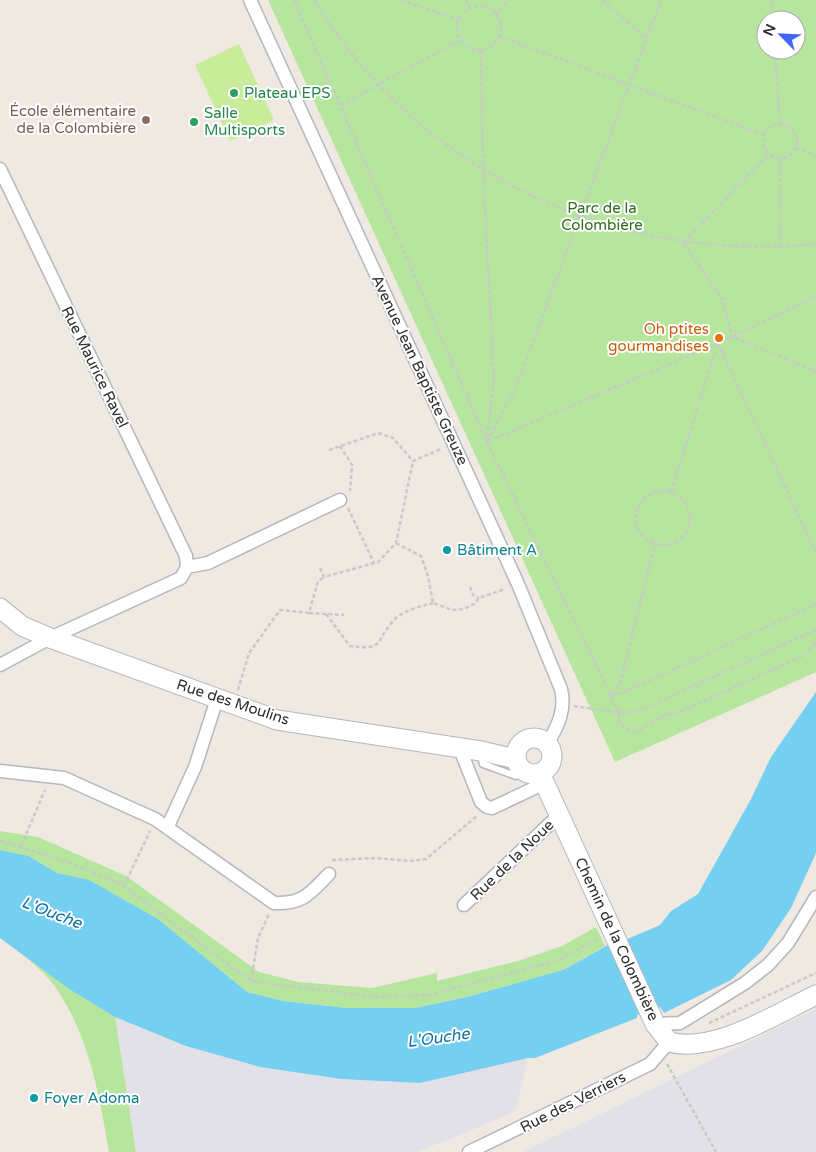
<svg xmlns="http://www.w3.org/2000/svg" width="816" height="1152" viewBox="0 0 816 1152" font-family="'Varela Round',sans-serif">
<style>
.industrial{fill:#e3e1e8}
.green{fill:#b6e59e;fill-rule:evenodd}
.pitch{fill:#c9ec9a}
.water{fill:#75cff0}
.lines{fill:none;stroke-linecap:round;stroke-linejoin:round}
.lane-casing{stroke:#b4b7c1;stroke-width:9}
.street-casing{stroke:#b4b7c1;stroke-width:15}
.secondary-casing{stroke:#b4b7c1;stroke-width:21}
.path{stroke:#c9c9c9;stroke-width:2.5;stroke-dasharray:4 2.5;stroke-linecap:butt}
.lane{stroke:#fff;stroke-width:6}
.street{stroke:#fff;stroke-width:12}
.secondary{stroke:#fff;stroke-width:19}
.leisure-dot{fill:#2e9e5b;stroke:#fff;stroke-width:2}
.education-dot{fill:#8d6e63;stroke:#fff;stroke-width:2}
.food-dot{fill:#e8710a;stroke:#fff;stroke-width:2}
.culture-dot{fill:#0f9aa8;stroke:#fff;stroke-width:2}
.labels{text-anchor:middle;stroke-width:4;stroke-linejoin:round;paint-order:stroke}
.leisure-label{font-size:15px;fill:#27864d;stroke:#fff;text-anchor:start}
.education-label{font-size:15px;fill:#785e54;stroke:#fff;text-anchor:end}
.park-label{font-size:15px;fill:#2c6e1b;stroke:#fff}
.food-label{font-size:15px;fill:#c56008;stroke:#fff;text-anchor:end}
.street-label{font-size:15px;fill:#2e2e2e;stroke:#fff}
.culture-label{font-size:15px;fill:#0d838f;stroke:#fff;text-anchor:start}
.water-label{font-size:16px;font-style:italic;fill:#0d6fa3;stroke:#fff}
</style>
<rect width="100%" height="100%" fill="#efe9e1"/>
<g class="industrial">
<path d="M 816,1009 L 816,1152 L 523,1152 Z"/>
<path d="M 115,1017 L 186,1046 L 260,1067 L 341,1079 L 420,1083 L 528,1058 L 515,1111 L 465,1133 L 416,1152 L 136,1152 Z"/>
</g>
<g class="green">
<path d="M 268,0 L 816,0 L 816,672 L 615,762 ZM 766,20 L 796,20 L 796,50 L 766,50 Z"/>
<path d="M 0,831 L 38,837 L 126,876 L 259,972 L 298,982 L 372,988 L 437,973 L 437,981 L 518,961 L 562,946 L 596,927 L 605,946 L 563,970 L 467,997 L 415,1008 L 347,1008 L 283,1001 L 247,992 L 158,919 L 89,881 L 57,873 L 29,856 L 0,850 Z"/>
<path d="M 18,950 L 69,989 L 115,1017 L 136,1152 L 109,1152 C 99,1093 89,1035 54,985 C 44,972 30,961 18,950 Z"/>
</g>
<path class="pitch" d="M 239,44 L 274,120 L 230,141 L 195,65 Z"/>
<path class="water" d="M 816,692 L 816,853 L 791,908 L 762,951 L 731,980 L 664,1013 L 660,1007 L 637,1015 L 637,1018 L 535,1058 L 528,1058 L 420,1083 L 341,1079 L 260,1067 L 186,1046 L 115,1017 L 69,989 L 0,938 L 0,850 L 29,856 L 57,873 L 89,880 L 158,919 L 247,992 L 283,1001 L 347,1008 L 415,1008 L 467,997 L 563,970 L 608,945 L 625,940 L 660,925 L 671,911 L 698,894 L 750,801 L 771,757 Z"/>
<g class="lines">
<g class="lane-casing">
<path id="lane" d="M 481,755 L 483,764 L 516,776 L 524,771"/>
</g>
<g class="street-casing">
<g id="street">
<path d="M 250,0 L 518,584 L 561,689 C 566,710 558,726 547,744"/>
<path d="M 0,169 L 186,556 L 187,567"/>
<path d="M 0,665 L 50,638 L 181,578 L 187,567 L 208,563 L 340,500"/>
<path d="M 460,749 L 481,802 L 487,807 L 492,808 L 545,783"/>
<path d="M 0,771 L 64,778 L 155,819 L 274,903 C 304,904 309,894 329,874"/>
<path d="M 168,826 L 195,767 L 217,699"/>
<path d="M 464,905 L 559,815"/>
<path d="M 655,1024 L 680,1023 L 745,983 L 768,965 L 788,943 L 816,897"/>
<path d="M 469,1152 L 650,1064 L 669,1042"/>
</g>
</g>
<g class="secondary-casing">
<g id="secondary">
<path d="M 0,608 L 22,626 L 50,638 L 277,720 L 481,751 L 516,759"/>
<circle cx="534" cy="756" r="18"/>
<path d="M 540,773 L 655,1024 L 669,1042 C 714,1054 776,1014 816,995"/>
</g>
</g>
<g class="path">
<path d="M 294,0 L 487,442 L 611,696 L 620,684 L 655,543"/>
<path d="M 314,0 C 419,173 616,264 816,244"/>
<path d="M 401,0 L 459,20"/>
<path d="M 466,0 L 470,8"/>
<path d="M 602,0 L 647,39"/>
<path d="M 771,0 L 772,20"/>
<circle cx="479" cy="28" r="22"/>
<path d="M 495,14 L 509,0"/>
<path d="M 499,36 L 764,135"/>
<path d="M 481,50 L 483,170 L 494,379 L 487,440"/>
<path d="M 775,50 L 780,123"/>
<path d="M 341,105 L 460,40"/>
<circle cx="780" cy="141" r="17"/>
<path d="M 796,148 L 816,156"/>
<path d="M 768,155 L 683,243 L 723,300 L 732,337 L 816,371"/>
<path d="M 780,247 L 780,159"/>
<path d="M 718,343 L 816,553"/>
<path d="M 488,441 L 715,345 L 816,296"/>
<path d="M 487,442 L 516,387 L 661,0"/>
<path d="M 340,446 L 352,465 L 350,491"/>
<path d="M 329,450 L 378,433 L 393,438 L 413,461 L 441,449"/>
<circle cx="663" cy="518" r="27"/>
<path d="M 671,492 L 718,343"/>
<path d="M 348,508 L 374,563"/>
<path d="M 396,543 L 421,556 L 428,576 L 433,603 L 452,610 L 464,609 L 474,604 L 479,598 L 505,589"/>
<path d="M 320,568 L 324,577 L 378,562 L 396,543 L 413,461"/>
<path d="M 470,587 L 473,595 L 479,598"/>
<path d="M 309,613 L 344,615"/>
<path d="M 326,614 L 350,646 C 385,651 375,641 393,621 C 403,610 419,607 433,603"/>
<path d="M 816,630 L 639,711 L 619,713 L 619,721 L 628,730 L 636,732 L 661,717 L 684,710 L 801,657 L 816,643"/>
<path d="M 238,690 L 249,653 L 280,610 L 309,613 L 318,581 L 324,577"/>
<path d="M 574,706 L 619,713 L 611,696 L 631,689 L 816,604"/>
<path d="M 0,841 L 66,861 L 121,884 L 251,981 L 375,997 L 429,995 L 556,961 L 598,939"/>
<path d="M 21,846 L 45,790"/>
<path d="M 332,860 L 376,858 L 410,861 L 426,859 L 478,815"/>
<path d="M 124,886 L 150,831"/>
<path d="M 251,981 L 258,938 L 269,914"/>
<path d="M 709,1023 L 816,973"/>
<path d="M 667,1064 L 716,1152"/>
</g>
<use href="#lane" class="lane"/>
<use href="#street" class="street"/>
<use href="#secondary" class="secondary"/>
</g>
<g class="leisure-dot">
<circle cx="234" cy="93" r="5"/>
<circle cx="194" cy="122" r="5"/>
</g>
<circle class="education-dot" cx="146" cy="120" r="5"/>
<circle class="food-dot" cx="719" cy="338" r="5"/>
<g class="culture-dot">
<circle cx="447" cy="550" r="5"/>
<circle cx="34" cy="1098" r="5"/>
</g>
<g class="labels">
<g class="leisure-label">
<text x="244" y="98">Plateau EPS</text>
<text x="204" y="118">Salle<tspan x="204" dy="17">Multisports</tspan></text>
</g>
<g class="education-label">
<text x="136" y="116">École élémentaire<tspan x="136" dy="17">de la Colombière</tspan></text>
</g>
<g class="park-label">
<text x="602" y="213">Parc de la<tspan x="602" dy="17">Colombière</tspan></text>
</g>
<g class="food-label">
<text x="709" y="334">Oh ptites<tspan x="709" dy="17">gourmandises</tspan></text>
</g>
<g class="street-label">
<text transform="translate(95 367) rotate(64)" y="5">Rue Maurice Ravel</text>
<text transform="translate(420 370) rotate(65)" y="5">Avenue Jean Baptiste Greuze</text>
<text transform="translate(233 702) rotate(18)" y="5">Rue des Moulins</text>
<text transform="translate(512 860) rotate(-44)" y="5">Rue de la Noue</text>
<text transform="translate(617 939) rotate(65)" y="5">Chemin de la Colombière</text>
<text transform="translate(573 1102) rotate(-27)" y="5">Rue des Verriers</text>
</g>
<g class="culture-label">
<text x="457" y="555">Bâtiment A</text>
<text x="44" y="1103">Foyer Adoma</text>
</g>
<g class="water-label">
<text transform="translate(52 912) rotate(21)" y="6">L'Ouche</text>
<text transform="translate(438 1037) rotate(-8)" y="6">L'Ouche</text>
</g>
</g>
<g transform="translate(781 35) rotate(294)"><circle r="24" fill="#ffffff" stroke="#ababab"/>
<path d="M0-4L9 19L0 12L-9 19Z" fill="#4264fb"/>
<text y="-8" font-size="14" font-weight="bold" text-anchor="middle" fill="#2e2e2e">N</text>
</g>
</svg>
